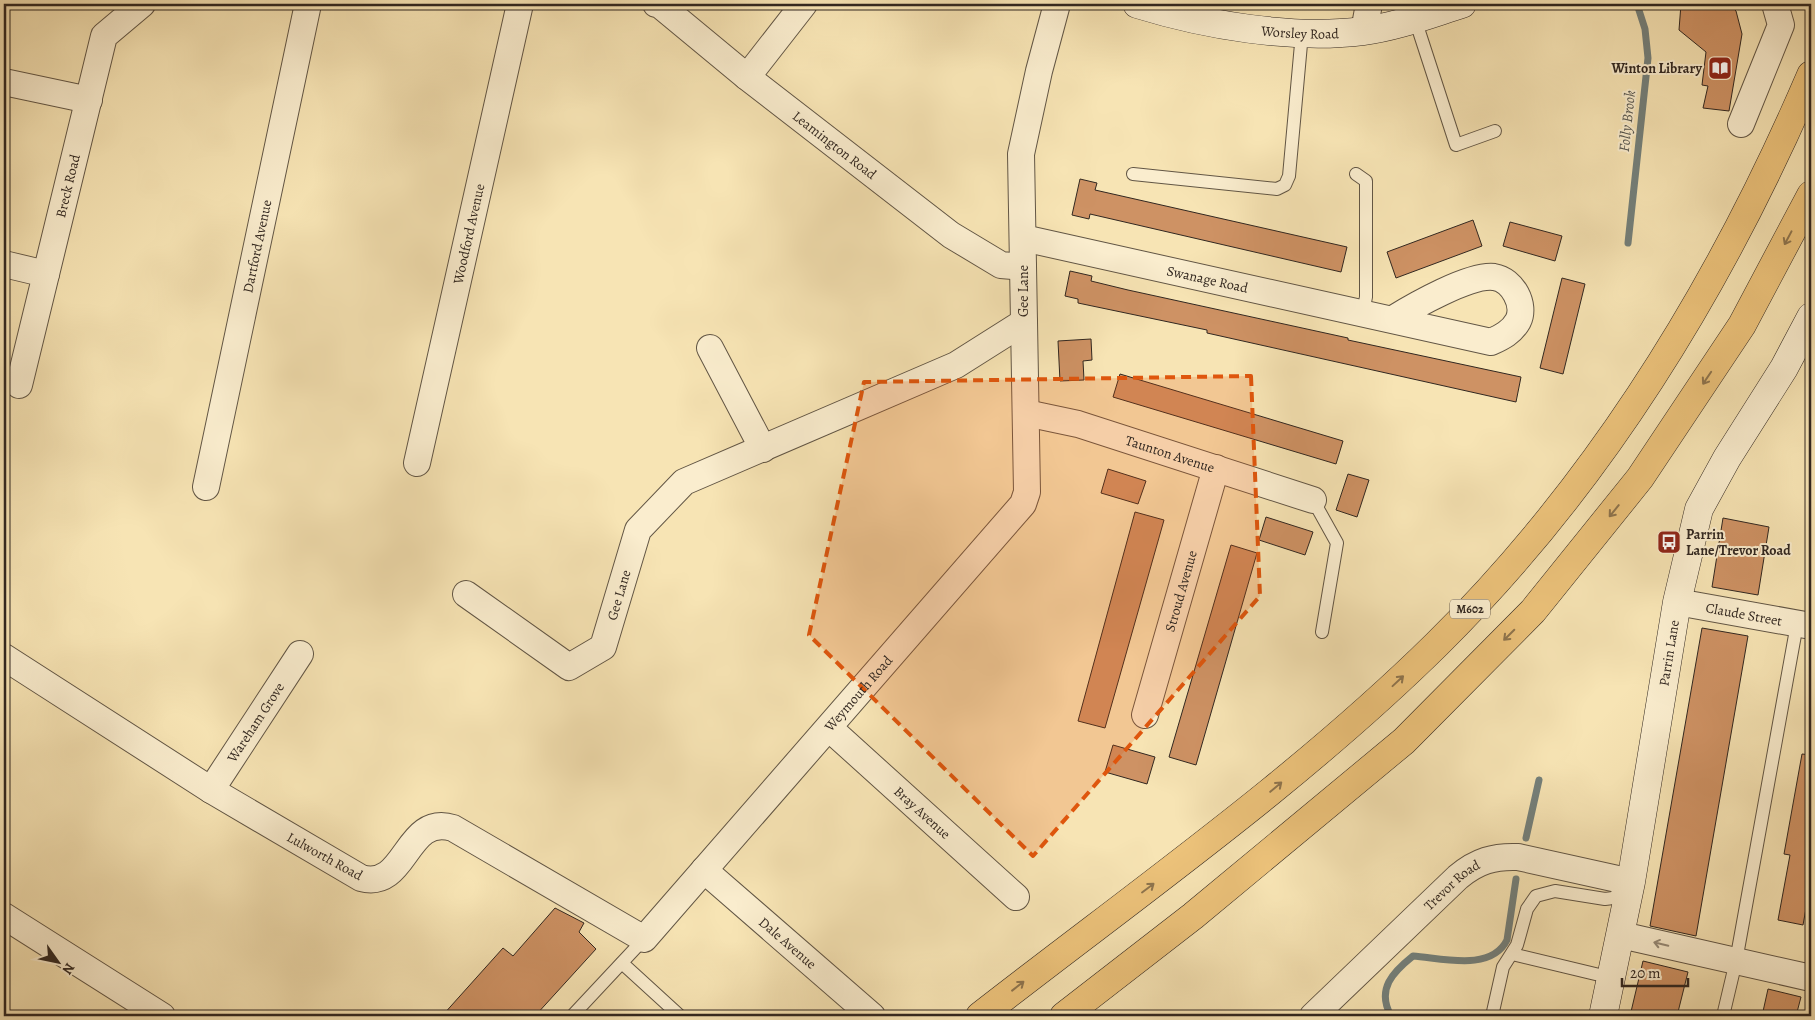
<svg xmlns="http://www.w3.org/2000/svg" width="1815" height="1020" viewBox="0 0 1815 1020" font-family="Alegreya,serif">
<style>
.lines{fill:none;stroke-linecap:round;stroke-linejoin:round}
.stream{stroke:#74807b;stroke-width:7}
.building{fill:#ce9264;stroke:#312720}
.service-casing{stroke:#625645;stroke-width:14}
.minor-casing{stroke:#625645;stroke-width:28}
.secondary-casing{stroke:#312720;stroke-width:29}
.motorway-casing{stroke:#312720;stroke-width:29}
.service{stroke:#faedce;stroke-width:12}
.minor{stroke:#faedce;stroke-width:26}
.secondary{stroke:#faedce;stroke-width:28}
.motorway{stroke:#ecc27a;stroke-width:28}
.oneway{stroke:#8e744d}
.oneway2{stroke:#968a77}
.marked{fill:#df560d;fill-opacity:0.2;stroke:#df560d;stroke-width:4;stroke-dasharray:10 6;stroke-linejoin:round}
.labels{text-anchor:middle;stroke-width:4;stroke-linejoin:round;paint-order:stroke}
.shield{fill:#faedce;stroke:#6d6254;stroke-width:1}
.shield-label{font-size:12px;font-weight:bold;fill:#312720}
.street-label{font-size:14px;fill:#312720;stroke:#faedce}
.poi-label{font-size:14px;font-weight:bold;fill:#312720;stroke:#faedce;text-anchor:end}
.water-label{font-size:15px;font-style:italic;fill:#53544e;stroke:#faedce}
</style>
<rect width="100%" height="100%" fill="#f7e4b4"/>
<filter id="stains"><feTurbulence type="fractalNoise" baseFrequency=".004" numOctaves="4"/><feColorMatrix values="0 0 0 0 .2 0 0 0 0 .09 0 0 0 0 .02 0 0 0 .5 -.17"/></filter>
<radialGradient id="worn" r=".72"><stop offset=".6" stop-color="#630" stop-opacity="0"/><stop offset="1" stop-color="#630" stop-opacity=".3"/></radialGradient>
<g class="lines">
<g class="stream">
<path d="M 1628,243 L 1648,58 L 1645,29 L 1637,4"/>
<path d="M 1526,838 L 1539,780"/>
<path d="M 1391,1016 C 1376,989 1393,972 1413,956 C 1442,958 1491,972 1507,940 L 1516,879"/>
</g>
</g>
<g class="building">
<path d="M 1681,4 L 1729,4 L 1736,11 L 1742,34 L 1729,111 L 1703,108 L 1708,86 L 1702,85 L 1706,52 L 1679,30 Z"/>
<path d="M 1080,179 L 1097,183 L 1095,190 L 1347,247 L 1341,272 L 1090,214 L 1089,219 L 1072,215 Z"/>
<path d="M 1473,220 L 1482,246 L 1396,278 L 1387,252 Z"/>
<path d="M 1510,222 L 1562,236 L 1555,261 L 1503,246 Z"/>
<path d="M 1070,271 L 1092,276 L 1091,281 L 1128,290 L 1348,338 L 1348,340 L 1521,377 L 1516,402 L 1207,333 L 1207,330 L 1078,303 L 1078,299 L 1065,296 Z"/>
<path d="M 1562,278 L 1585,284 L 1563,374 L 1540,368 Z"/>
<path d="M 1091,339 L 1092,360 L 1083,361 L 1084,380 L 1060,381 L 1058,341 Z"/>
<path d="M 1120,374 L 1343,441 L 1336,464 L 1113,397 Z"/>
<path d="M 1108,469 L 1146,481 L 1138,504 L 1101,493 Z"/>
<path d="M 1348,474 L 1369,480 L 1357,517 L 1336,510 Z"/>
<path d="M 1135,512 L 1164,520 L 1105,728 L 1078,721 Z"/>
<path d="M 1266,517 L 1313,532 L 1305,555 L 1259,540 Z"/>
<path d="M 1723,518 L 1769,527 L 1758,595 L 1712,587 Z"/>
<path d="M 1231,545 L 1257,553 L 1196,765 L 1169,757 Z"/>
<path d="M 1702,628 L 1748,636 L 1696,936 L 1650,926 Z"/>
<path d="M 1113,745 L 1155,757 L 1147,784 L 1105,772 Z"/>
<path d="M 1802,754 L 1811,755 L 1811,847 L 1806,873 L 1811,874 L 1811,881 L 1803,925 L 1778,920 L 1790,855 L 1784,854 Z"/>
<path d="M 555,908 L 584,923 L 579,932 L 596,949 L 535,1016 L 442,1016 L 503,948 L 513,956 Z"/>
<path d="M 1643,961 L 1688,972 L 1677,1016 L 1630,1016 Z"/>
<path d="M 1768,989 L 1801,997 L 1796,1016 L 1762,1016 Z"/>
</g>
<g class="lines">
<g class="service-casing">
<g id="service">
<path d="M 1415,19 L 1456,145 L 1495,131"/>
<path d="M 1133,174 L 1277,189 L 1285,185 L 1289,176 L 1302,33"/>
<path d="M 1356,174 L 1366,181 L 1366,297 L 1363,312"/>
<path d="M 1313,500 L 1337,543 L 1322,632"/>
<path d="M 1512,954 L 1612,978"/>
<path d="M 622,963 L 680,1016"/>
<path d="M 572,1016 L 644,939"/>
<path d="M 1492,1016 L 1503,967 L 1517,945 L 1527,909 L 1536,896 L 1555,891 L 1605,899 L 1613,898 L 1626,887"/>
<path d="M 1723,1016 L 1736,961 L 1797,624"/>
</g>
</g>
<g class="minor-casing">
<g id="minor">
<path id="s1" d="M 656,4 L 660,5 L 747,77 L 951,235 L 1001,265 L 1023,267"/>
<path d="M 1364,31 L 1369,4"/>
<path d="M 747,77 L 804,4"/>
<path d="M 4,82 L 89,100"/>
<path d="M 1741,124 L 1781,25 L 1775,4"/>
<path id="s2" d="M 1023,238 L 1491,342 C 1502,337 1512,332 1518,321 C 1526,305 1513,280 1494,277 C 1470,274 1414,306 1393,319"/>
<path d="M 4,264 L 46,274"/>
<path d="M 710,348 L 763,449"/>
<path id="s3" d="M 19,385 L 104,36 L 142,4"/>
<path id="s4" d="M 1026,413 L 1078,424 L 1313,500"/>
<path id="s5" d="M 417,463 L 520,4"/>
<path id="s6" d="M 206,487 L 308,4"/>
<path id="s7" d="M 466,594 L 569,667 L 603,647 L 638,530 L 684,482 L 956,365 L 1024,322 L 1021,154 L 1039,71 L 1057,4"/>
<path id="s8" d="M 1677,602 L 1811,626"/>
<path id="s9" d="M 4,657 L 211,790 L 361,878 C 407,891 405,813 453,828 L 644,939 L 1023,504 L 1027,492 L 1024,322"/>
<path id="s10" d="M 1145,715 L 1216,468"/>
<path id="s11" d="M 829,728 L 1016,897"/>
<path id="s12" d="M 211,790 L 300,654"/>
<path id="s13" d="M 704,870 L 872,1016"/>
<path d="M 4,916 L 162,1016"/>
<path d="M 1621,935 L 1811,978"/>
<path id="s14" d="M 1313,1016 L 1458,877 C 1477,861 1494,856 1518,857 L 1631,882"/>
</g>
</g>
<g class="secondary-casing">
<g id="secondary">
<path id="s15" d="M 1137,4 C 1205,25 1292,40 1363,31 C 1396,27 1430,14 1462,4"/>
<path id="s16" d="M 1603,1016 L 1631,882 L 1677,602 L 1699,509 L 1727,458 L 1784,368 L 1811,317"/>
</g>
</g>
<g class="motorway-casing">
<g id="motorway">
<path d="M 980,1016 C 1135,895 1297,782 1437,644 C 1601,482 1721,285 1811,75"/>
<path d="M 1064,1016 L 1193,916 L 1404,741 L 1533,611 L 1640,478 L 1742,325 L 1811,195"/>
</g>
</g>
<use href="#service" class="service"/>
<use href="#minor" class="minor"/>
<use href="#secondary" class="secondary"/>
<use href="#motorway" class="motorway"/>
</g>
<defs><path id="oneway-shaft" d="M-6 0H5M1.5-3L5.5 0L1.5 3" fill="none" stroke-width="1.6" stroke-linecap="round" stroke-linejoin="round" transform="scale(1.25)"/></defs>
<g class="oneway">
<use href="#oneway-shaft" transform="translate(1788 238) rotate(118)"/>
<use href="#oneway-shaft" transform="translate(1707 378) rotate(124)"/>
<use href="#oneway-shaft" transform="translate(1614 511) rotate(129)"/>
<use href="#oneway-shaft" transform="translate(1509 635) rotate(135)"/>
<use href="#oneway-shaft" transform="translate(1398 681) rotate(-43)"/>
<use href="#oneway-shaft" transform="translate(1276 787) rotate(-40)"/>
<use href="#oneway-shaft" transform="translate(1148 888) rotate(-37)"/>
<use href="#oneway-shaft" transform="translate(1018 986) rotate(-38)"/>
</g>
<use class="oneway2" href="#oneway-shaft" transform="translate(1661 944) rotate(-167)"/>
<path class="marked" d="M 1251,376 L 1260,596 L 1033,856 L 809,635 L 864,382 Z"/>
<defs>
<g id="library-square" transform="scale(1.25)"><rect x="-9" y="-9" width="18" height="18" rx="4" fill="#8f2418" stroke="#faedce"/><path d="M-6-4Q-3-5.5-.7-3.5V5Q-3 3-6 4ZM6-4Q3-5.5 .7-3.5V5Q3 3 6 4Z" fill="#fff"/></g>
<g id="bus-square" transform="scale(1.25)"><rect x="-9" y="-9" width="18" height="18" rx="4" fill="#8f2418" stroke="#faedce"/><path d="M-5-6H5V4H4V6H2V4H-2V6H-4V4H-5ZM-3.5-4V0h7V-4ZM-3.5 1.2v1.5H-2V1.2ZM2 1.2v1.5H3.5V1.2Z" fill="#fff"/></g>
</defs>
<g fill-rule="evenodd">
<use href="#library-square" x="1720" y="68"/>
<use href="#bus-square" x="1669" y="542"/>
</g>
<g class="labels">
<rect class="shield" x="1450" y="599.5" width="40" height="19" rx="4"/>
<g class="shield-label">
<text x="1470" y="613">M602</text>
</g>
<g class="street-label">
<text dy="5" stroke="none"><textPath href="#s15" startOffset="166">Worsley Road</textPath></text>
<text dy="5" stroke="none"><textPath href="#s1" startOffset="228">Leamington Road</textPath></text>
<text dy="5" stroke="none"><textPath href="#s3" startOffset="205">Breck Road</textPath></text>
<text dy="5" stroke="none"><textPath href="#s5" startOffset="235">Woodford Avenue</textPath></text>
<text dy="5" stroke="none"><textPath href="#s6" startOffset="246">Dartford Avenue</textPath></text>
<text dy="5" stroke="none"><textPath href="#s2" startOffset="189">Swanage Road</textPath></text>
<text transform="translate(1023 291) rotate(-90)" y="5">Gee Lane</text>
<text dy="5" stroke="none"><textPath href="#s4" startOffset="150">Taunton Avenue</textPath></text>
<text dy="5" stroke="none"><textPath href="#s10" startOffset="129">Stroud Avenue</textPath></text>
<text dy="5" stroke="none"><textPath href="#s7" startOffset="220">Gee Lane</textPath></text>
<text dy="5" stroke="none"><textPath href="#s8" startOffset="68">Claude Street</textPath></text>
<text dy="5" stroke="none"><textPath href="#s16" startOffset="369">Parrin Lane</textPath></text>
<text dy="5" stroke="none"><textPath href="#s9" startOffset="1081">Weymouth Road</textPath></text>
<text dy="5" stroke="none"><textPath href="#s12" startOffset="81">Wareham Grove</textPath></text>
<text dy="5" stroke="none"><textPath href="#s11" startOffset="126">Bray Avenue</textPath></text>
<text transform="translate(325 856) rotate(29)" y="5">Lulworth Road</text>
<text dy="5" stroke="none"><textPath href="#s14" startOffset="191">Trevor Road</textPath></text>
<text dy="5" stroke="none"><textPath href="#s13" startOffset="111">Dale Avenue</textPath></text>
</g>
<g class="poi-label">
<text x="1702" y="73">Winton Library</text>
<text x="1686" y="539" text-anchor="start">Parrin<tspan x="1686" dy="16">Lane/Trevor Road</tspan></text>
</g>
<g class="water-label">
<text transform="translate(1627 121) rotate(-84)" y="5">Folly Brook</text>
</g>
</g>
<rect width="1815" height="1020" fill="none" stroke="#f7e4b4" stroke-width="20"/>
<rect x="5" y="5" width="1805" height="1010" fill="none" stroke="#312720" stroke-width="2.5"/>
<rect x="10" y="10" width="1795" height="1000" fill="none" stroke="#312720"/>
<g transform="translate(58 962) rotate(123)" stroke="#faedce" stroke-width="4" paint-order="stroke">
<path d="M0-4L9 19L0 12L-9 19Z" fill="#312720"/>
<text y="-8" font-size="14" font-weight="bold" text-anchor="middle" fill="#312720">N</text>
</g>
<path d="M1622 978v8h66v-8" fill="none" stroke="#312720" stroke-width="2.5"/>
<text x="1630" y="978" font-size="15" fill="#312720" stroke="#faedce" stroke-width="4" paint-order="stroke">20 m</text>
<rect width="100%" height="100%" filter="url(#stains)"/>
<rect width="100%" height="100%" fill="url(#worn)"/>
</svg>
